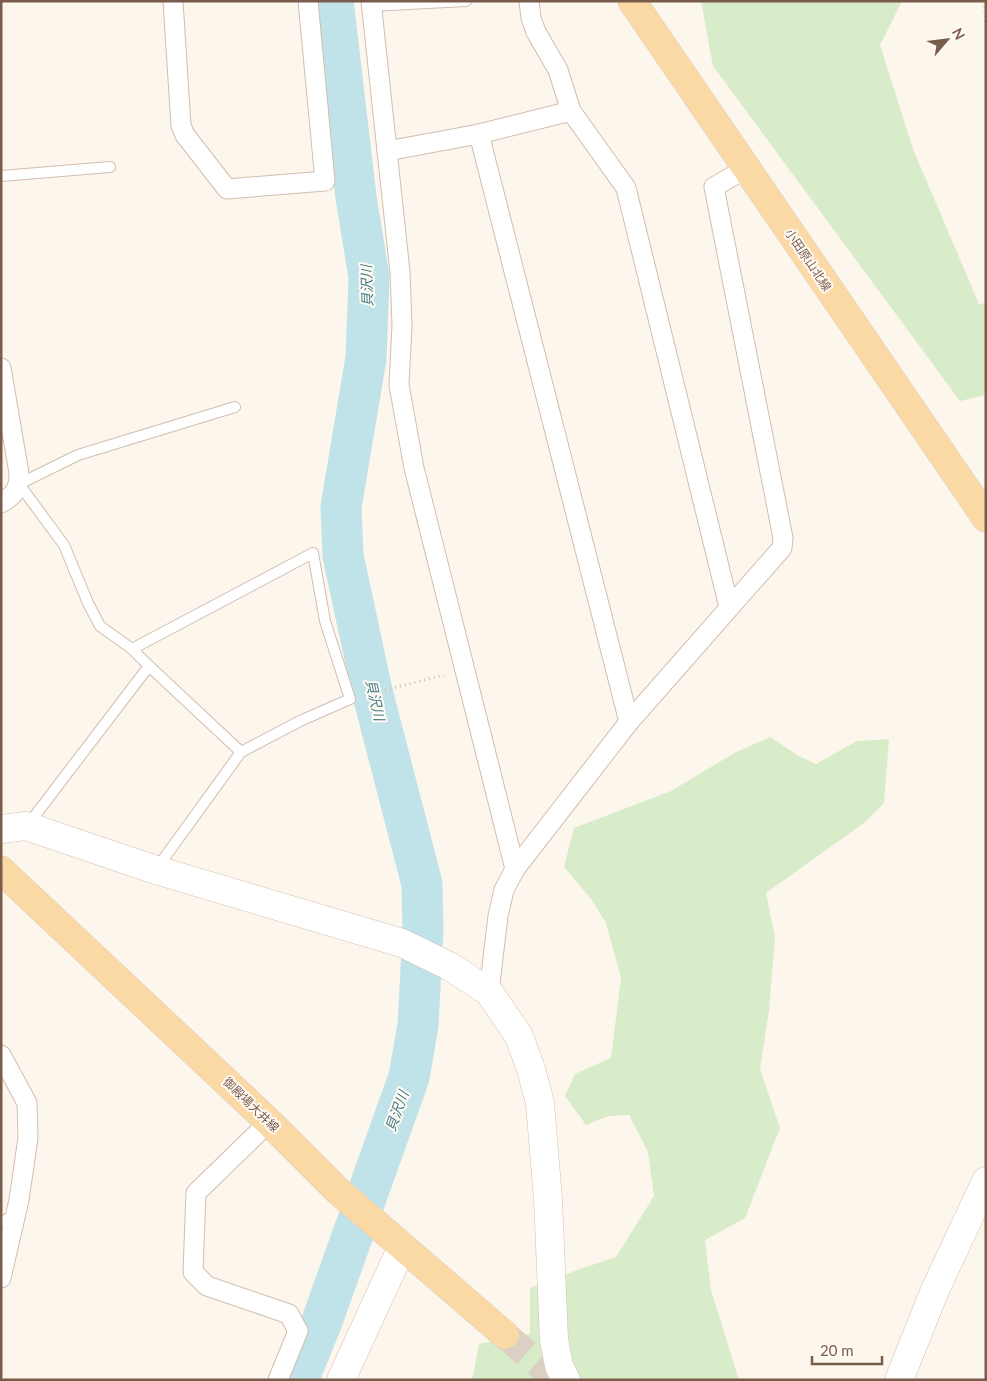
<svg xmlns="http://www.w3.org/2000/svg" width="987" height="1381" viewBox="0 0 987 1381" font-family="Lato,'Noto Sans JP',sans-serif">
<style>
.green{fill:#d8ecc9}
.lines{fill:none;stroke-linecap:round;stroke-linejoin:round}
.river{stroke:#bfe3e8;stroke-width:41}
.primary-tunnel{stroke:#dcd0c4;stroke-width:28;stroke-dasharray:28 14;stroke-linecap:butt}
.lane-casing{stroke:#d1beb0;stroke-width:12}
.street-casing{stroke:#d1beb0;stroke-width:21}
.secondary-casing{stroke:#d6c0b0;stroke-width:29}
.primary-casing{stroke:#dad1cd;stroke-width:29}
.path{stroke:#d9b8a5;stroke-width:3;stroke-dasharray:1 4;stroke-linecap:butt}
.lane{stroke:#fff;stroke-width:10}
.street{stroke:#fff;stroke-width:19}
.secondary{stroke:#fff;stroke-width:28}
.primary{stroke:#fbd9a5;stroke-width:28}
.labels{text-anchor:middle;stroke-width:4;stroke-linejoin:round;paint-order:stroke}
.street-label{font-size:12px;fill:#7a5c4d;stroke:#fffaf3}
.water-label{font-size:14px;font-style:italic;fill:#437c86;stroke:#fffaf3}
</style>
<rect width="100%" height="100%" fill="#fdf6ec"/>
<g class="green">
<path d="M 701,1 L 902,1 L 880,45 L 913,149 L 979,304 L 986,303 L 986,395 L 960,401 L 713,66 Z"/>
<path d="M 770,737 L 799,756 L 816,764 L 857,741 L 889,739 L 884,803 L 864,823 L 766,893 L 775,937 L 769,1010 L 760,1069 L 780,1128 L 745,1218 L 705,1240 L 711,1290 L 739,1380 L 472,1380 L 479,1344 L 530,1334 L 530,1288 L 580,1269 L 616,1257 L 654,1196 L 648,1152 L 629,1115 L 609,1116 L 586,1125 L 565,1096 L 575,1074 L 611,1058 L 621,978 L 606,923 L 591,899 L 564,867 L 574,828 L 671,791 L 736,752 Z"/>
</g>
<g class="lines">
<path class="river" d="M 298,1380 L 322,1321 L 409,1077 L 418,1025 L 423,932 L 422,884 L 373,695 L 343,556 L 341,507 L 366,358 L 369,277 L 356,197 L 333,1"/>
<path class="primary-tunnel" d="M 505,1335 L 557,1380"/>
<g class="lane-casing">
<g id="lane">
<path d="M 371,6 L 466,1"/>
<path d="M 1,176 L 110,167"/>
<path d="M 132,649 L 313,553 L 325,621 L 350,699 L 300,721 L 241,752 L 157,868"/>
<path d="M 149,666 L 132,649 L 100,626 L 88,603 L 64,545 L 19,484 L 78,455 L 235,407"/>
<path d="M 27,826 L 149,666 L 241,752"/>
<path d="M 1,1222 L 15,1215"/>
</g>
</g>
<g class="street-casing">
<g id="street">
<path d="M 173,1 L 181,126 L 185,135 L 227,189 L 325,181 L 308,1"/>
<path d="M 371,1 L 400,272 L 402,326 L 399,385 L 414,468 L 515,869"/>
<path d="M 529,1 L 531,18 L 536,32 L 558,70 L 571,111 L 626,188 L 729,607"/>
<path d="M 479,134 L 629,722"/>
<path d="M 387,151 L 479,134 L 571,111"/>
<path d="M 1,368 L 19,473 C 19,489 15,495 1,503"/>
<path d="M 489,992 L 498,916 L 504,890 L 515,869 L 629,722 L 782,548 L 783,538 L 714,187 L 745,169"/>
<path d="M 1,1055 L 27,1103 L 28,1138 L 19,1200 L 1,1278"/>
<path d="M 269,1122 L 196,1193 L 193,1272 L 207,1286 L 289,1314 L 298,1331 L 278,1380"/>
</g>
</g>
<g class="secondary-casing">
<g id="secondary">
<path d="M 1,829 L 26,826 L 156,870 L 402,943 L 451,967 L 489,992 L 519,1036 L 531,1069 L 540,1103 L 548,1199 L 554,1340 L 559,1366 L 566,1380"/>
<path d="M 341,1380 L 402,1247"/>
<path d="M 899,1380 L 935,1290 L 986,1181"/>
</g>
</g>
<g class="primary-casing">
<g id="primary">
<path d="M 632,1 L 986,518"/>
<path d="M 1,870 L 269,1122 L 337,1190 L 505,1335"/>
</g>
</g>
<g class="path">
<path d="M 984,1 L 986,25"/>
<path d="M 366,695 L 444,675"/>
</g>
<use href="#lane" class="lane"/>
<use href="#street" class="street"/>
<use href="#secondary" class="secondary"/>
<use href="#primary" class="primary"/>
</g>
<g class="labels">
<g class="street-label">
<text transform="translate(808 260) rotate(56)" y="4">小田原山北線</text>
<text transform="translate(251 1105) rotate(44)" y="4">御殿場大井線</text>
</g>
<g class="water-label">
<text transform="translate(367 286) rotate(-92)" y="5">貝沢川</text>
<text transform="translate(375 700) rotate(77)" y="5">貝沢川</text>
<text transform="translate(397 1111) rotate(-70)" y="5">貝沢川</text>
</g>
</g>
<rect width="987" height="1381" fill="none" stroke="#7a5c4d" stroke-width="5"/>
<g transform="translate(947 40) rotate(62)" stroke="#fffaf3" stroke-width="4" paint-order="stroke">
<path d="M0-4L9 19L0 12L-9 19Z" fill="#7a5c4d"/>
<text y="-8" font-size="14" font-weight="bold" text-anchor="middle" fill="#7a5c4d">N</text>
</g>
<path d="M812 1356v8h70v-8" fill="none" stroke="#7a5c4d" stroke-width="2.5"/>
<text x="820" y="1356" font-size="15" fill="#7a5c4d" stroke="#fffaf3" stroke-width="4" paint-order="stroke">20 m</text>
</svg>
